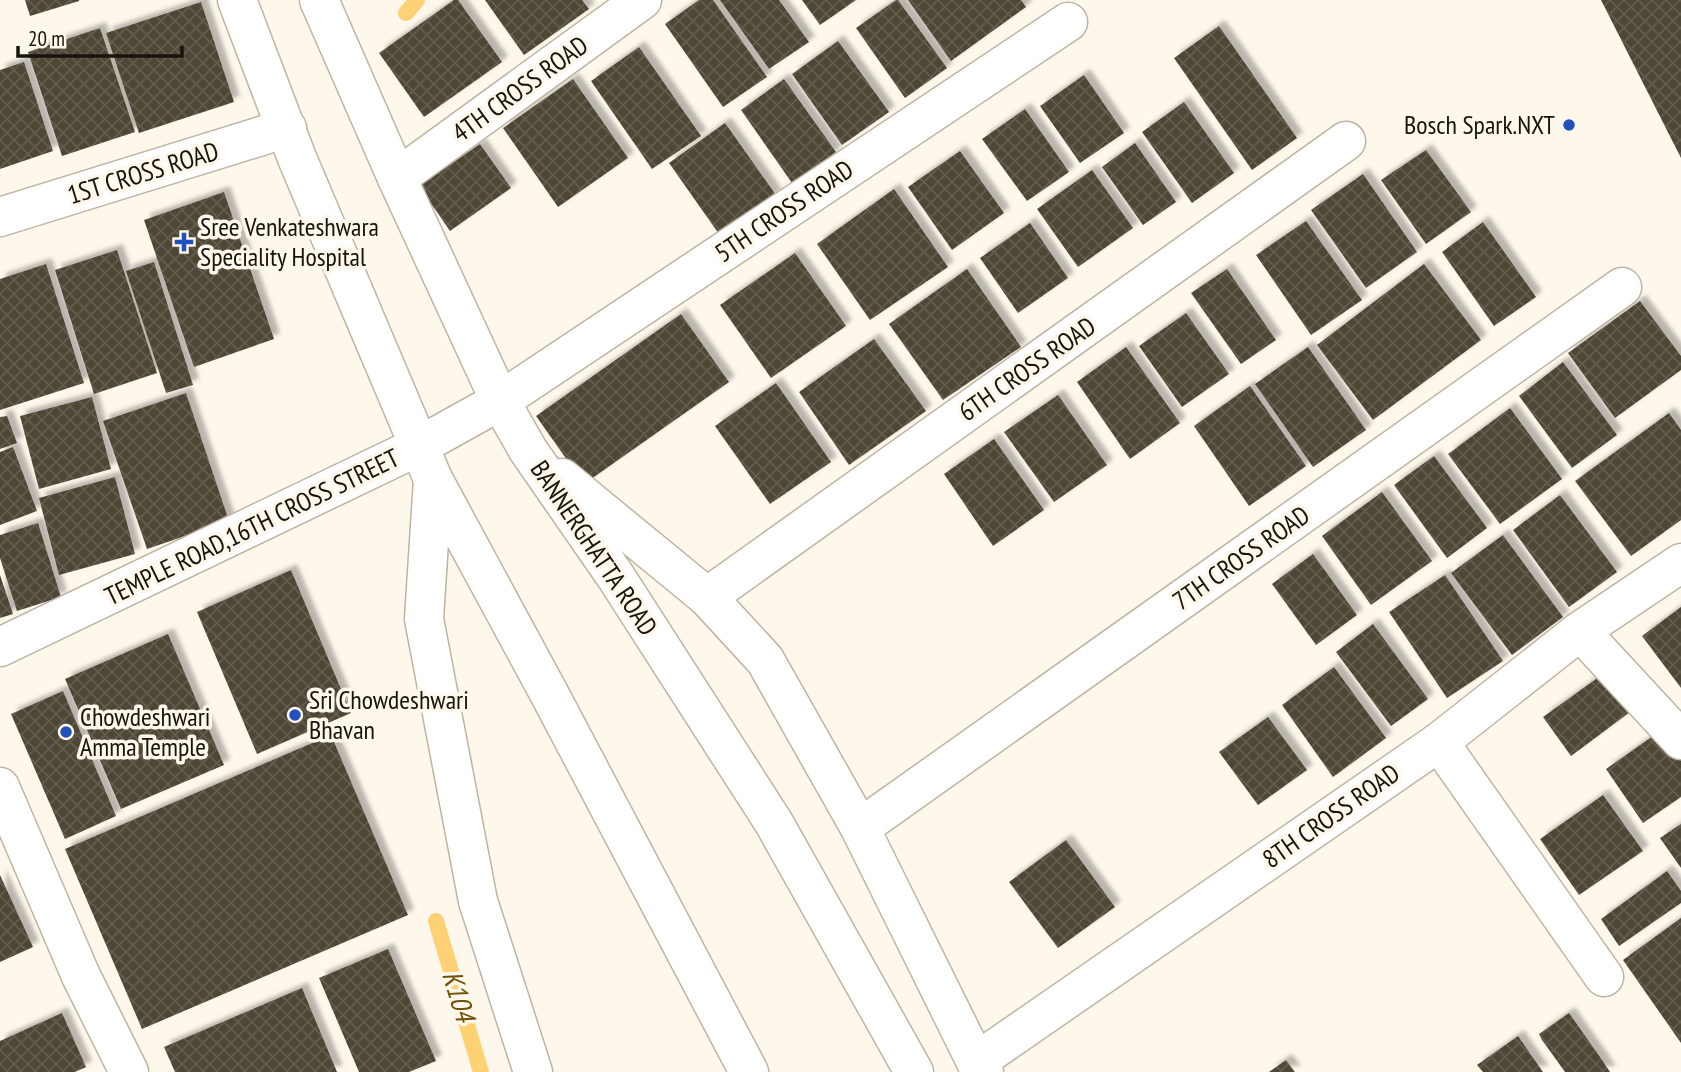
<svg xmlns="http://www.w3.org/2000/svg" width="1681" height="1072" viewBox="0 0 1681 1072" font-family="'PT Sans Narrow',sans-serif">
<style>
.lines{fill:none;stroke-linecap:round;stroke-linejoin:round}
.stream{stroke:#ffd175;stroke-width:16}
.building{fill:url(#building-cross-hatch);filter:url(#shadow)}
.street-casing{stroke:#beb4a2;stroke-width:41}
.secondary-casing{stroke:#beb4a2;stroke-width:41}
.street{stroke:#fff;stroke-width:38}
.secondary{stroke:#fff;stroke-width:38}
.poi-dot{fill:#2250be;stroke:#fef8ec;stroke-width:2.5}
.labels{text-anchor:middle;stroke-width:7;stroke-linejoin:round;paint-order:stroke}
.street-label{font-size:26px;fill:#17140d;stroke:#fef8ec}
.poi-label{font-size:26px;fill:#17140d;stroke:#fef8ec;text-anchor:start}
.water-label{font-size:28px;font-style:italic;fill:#6f5206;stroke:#fef8ec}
</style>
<defs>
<pattern id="building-cross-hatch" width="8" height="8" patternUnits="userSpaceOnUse" patternTransform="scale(1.75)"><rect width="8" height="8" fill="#4e4636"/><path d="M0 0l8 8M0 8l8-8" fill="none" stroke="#635d50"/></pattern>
<filter id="shadow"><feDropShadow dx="6" dy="-6" stdDeviation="2" flood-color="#0004"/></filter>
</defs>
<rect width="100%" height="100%" fill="#fef8ec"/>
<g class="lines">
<g class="stream">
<path d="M 406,13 L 417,0"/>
<path d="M 436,921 L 481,1072"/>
</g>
</g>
<g class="building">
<path d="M 25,0 L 79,0 L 79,1 L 30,16 Z"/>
<path d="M 454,0 L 458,0 L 502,62 L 424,117 L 379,53 Z"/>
<path d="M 485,0 L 582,0 L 589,9 L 524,55 Z"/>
<path d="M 699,0 L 713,0 L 767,77 L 723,107 L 665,24 Z"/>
<path d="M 720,0 L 779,0 L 809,42 L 769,69 Z"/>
<path d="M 802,0 L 856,0 L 820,25 Z"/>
<path d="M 896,0 L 898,0 L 947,68 L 905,98 L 856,28 Z"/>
<path d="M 908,0 L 1021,0 L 1026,7 L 951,61 Z"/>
<path d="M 1601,0 L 1681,0 L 1681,158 Z"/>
<path d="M 201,2 L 234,102 L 139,133 L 106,33 Z"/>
<path d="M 1219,26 L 1297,138 L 1252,170 L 1174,58 Z"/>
<path d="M 100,28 L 135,132 L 62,156 L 28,52 Z"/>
<path d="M 838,41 L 889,112 L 842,145 L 792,74 Z"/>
<path d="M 639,47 L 701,136 L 652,169 L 591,81 Z"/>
<path d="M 24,62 L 53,151 L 0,169 L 0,70 Z"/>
<path d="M 1084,75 L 1124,133 L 1080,163 L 1040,106 Z"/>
<path d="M 573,79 L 628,158 L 558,207 L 503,128 Z"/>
<path d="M 784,79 L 836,152 L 792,183 L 741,110 Z"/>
<path d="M 1184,102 L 1234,173 L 1192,203 L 1142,132 Z"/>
<path d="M 1025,109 L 1069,172 L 1027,201 L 982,139 Z"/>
<path d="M 725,123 L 776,195 L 719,234 L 669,163 Z"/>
<path d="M 1135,143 L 1176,202 L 1143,225 L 1102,167 Z"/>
<path d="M 480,144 L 511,188 L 450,231 L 419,186 Z"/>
<path d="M 1426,150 L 1471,212 L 1426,244 L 1381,180 Z"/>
<path d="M 960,151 L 1004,213 L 952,250 L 908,187 Z"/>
<path d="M 1092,170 L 1133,228 L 1078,267 L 1037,209 Z"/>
<path d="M 1363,174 L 1417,252 L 1366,288 L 1311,210 Z"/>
<path d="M 894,189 L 948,267 L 870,320 L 817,244 Z"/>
<path d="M 224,192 L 274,339 L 194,367 L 144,220 Z"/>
<path d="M 1306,221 L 1362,300 L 1311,335 L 1256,255 Z"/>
<path d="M 1483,222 L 1536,297 L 1494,326 L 1442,252 Z"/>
<path d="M 1030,223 L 1068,278 L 1018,313 L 980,258 Z"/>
<path d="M 117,250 L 157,373 L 94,394 L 55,270 Z"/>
<path d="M 795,253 L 846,326 L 771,378 L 720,305 Z"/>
<path d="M 154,262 L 193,385 L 166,393 L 126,271 Z"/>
<path d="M 46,264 L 84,383 L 0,410 L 0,279 Z"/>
<path d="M 1424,264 L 1481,340 L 1373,420 L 1317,345 Z"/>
<path d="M 967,269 L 1021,347 L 943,400 L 889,324 Z"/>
<path d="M 1227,269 L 1276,340 L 1241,364 L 1191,293 Z"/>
<path d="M 1640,301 L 1681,356 L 1681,370 L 1615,418 L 1568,353 Z"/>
<path d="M 1186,313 L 1229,374 L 1182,407 L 1139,346 Z"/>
<path d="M 681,314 L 729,382 L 584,484 L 536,416 Z"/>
<path d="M 874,339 L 926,411 L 849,465 L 799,392 Z"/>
<path d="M 1126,347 L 1180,423 L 1130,459 L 1077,382 Z"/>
<path d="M 1308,347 L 1366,430 L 1313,467 L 1255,384 Z"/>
<path d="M 1563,362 L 1617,435 L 1572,468 L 1519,396 Z"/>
<path d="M 776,383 L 831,462 L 770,504 L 715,426 Z"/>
<path d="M 1250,386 L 1306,466 L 1249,506 L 1194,426 Z"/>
<path d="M 186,393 L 229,521 L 147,549 L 103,421 Z"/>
<path d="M 1058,395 L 1107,465 L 1054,502 L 1004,432 Z"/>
<path d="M 92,397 L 111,469 L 39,489 L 20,416 Z"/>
<path d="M 1510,408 L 1562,479 L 1500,524 L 1448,454 Z"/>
<path d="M 1669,413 L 1681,430 L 1681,520 L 1631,556 L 1575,481 Z"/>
<path d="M 7,416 L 17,443 L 0,449 L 0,417 Z"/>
<path d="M 994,439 L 1044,510 L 993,546 L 944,474 Z"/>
<path d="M 13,447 L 37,511 L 0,525 L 0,452 Z"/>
<path d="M 1434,456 L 1487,528 L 1447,558 L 1394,485 Z"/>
<path d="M 115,477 L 135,554 L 59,575 L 39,498 Z"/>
<path d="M 1382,492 L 1432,561 L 1371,605 L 1322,536 Z"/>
<path d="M 1560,495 L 1617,572 L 1569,607 L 1513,530 Z"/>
<path d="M 38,523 L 61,597 L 17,611 L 0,558 L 0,535 Z"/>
<path d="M 1503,535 L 1563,617 L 1512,655 L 1451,573 Z"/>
<path d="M 1313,554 L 1357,615 L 1316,645 L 1272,584 Z"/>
<path d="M 291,570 L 351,713 L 257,754 L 197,612 Z"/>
<path d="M 0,575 L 13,614 L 0,618 Z"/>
<path d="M 1445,575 L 1503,661 L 1447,698 L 1389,612 Z"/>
<path d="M 1681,607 L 1681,688 L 1642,636 Z"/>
<path d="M 1373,624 L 1428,699 L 1391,726 L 1336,652 Z"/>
<path d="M 168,634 L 224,765 L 121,809 L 65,679 Z"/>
<path d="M 1334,667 L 1386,738 L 1333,777 L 1282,705 Z"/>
<path d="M 1603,674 L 1630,712 L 1571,756 L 1543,717 Z"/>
<path d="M 63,691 L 116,816 L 65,839 L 11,714 Z"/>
<path d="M 1268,717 L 1307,770 L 1258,805 L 1219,752 Z"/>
<path d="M 1663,729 L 1681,754 L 1681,797 L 1643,823 L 1606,769 Z"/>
<path d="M 331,735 L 408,915 L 142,1029 L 65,849 Z"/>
<path d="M 1603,795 L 1643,851 L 1579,895 L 1540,839 Z"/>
<path d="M 1681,824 L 1681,868 L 1660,838 Z"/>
<path d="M 1066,840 L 1115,907 L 1058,948 L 1009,882 Z"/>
<path d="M 1667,871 L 1681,891 L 1681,903 L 1619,946 L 1601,919 Z"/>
<path d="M 0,875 L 33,947 L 0,962 Z"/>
<path d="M 1681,918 L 1681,1043 L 1623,960 Z"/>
<path d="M 388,949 L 436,1061 L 409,1072 L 359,1072 L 319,978 Z"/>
<path d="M 302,988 L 337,1072 L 175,1072 L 164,1047 Z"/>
<path d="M 62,1013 L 86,1067 L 75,1072 L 0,1072 L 0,1041 Z"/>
<path d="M 1569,1013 L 1600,1057 L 1610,1072 L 1565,1072 L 1542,1040 L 1539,1034 Z"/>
<path d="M 1518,1036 L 1543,1072 L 1483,1072 L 1477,1065 Z"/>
<path d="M 1286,1060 L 1295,1072 L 1269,1072 Z"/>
</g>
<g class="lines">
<g class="street-casing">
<g id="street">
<path d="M 397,178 L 642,0"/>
<path d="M 0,217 L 287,128"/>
<path d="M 707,597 L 1346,141"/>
<path d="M 1580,631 L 1681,740"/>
<path d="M 0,647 L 419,446 L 500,401 L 1068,22"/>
<path d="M 1439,742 L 1604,977"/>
<path d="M 0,787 L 81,976 L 129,1072"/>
<path d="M 860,828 L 1622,287"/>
<path d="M 976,1062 L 1439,742 L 1580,631 L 1681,563"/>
</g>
</g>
<g class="secondary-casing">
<g id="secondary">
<path d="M 237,0 L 297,158 L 433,479 L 551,697 L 749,1072"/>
<path d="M 319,0 L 397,178 L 500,401 L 528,450 L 616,577 L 774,823 L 914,1072"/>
<path d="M 562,478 L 707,597 L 765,660 L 860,828 L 976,1062 L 984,1072"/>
<path d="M 433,479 L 424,619 L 478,901 L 533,1072"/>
</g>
</g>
<use href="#street" class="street"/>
<use href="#secondary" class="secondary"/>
</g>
<g class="poi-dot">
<circle cx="1569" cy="125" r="7"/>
<path d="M180.5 231.5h7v7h7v7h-7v7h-7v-7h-7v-7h7z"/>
<circle cx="295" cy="715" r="7"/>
<circle cx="66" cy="732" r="7"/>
</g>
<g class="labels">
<g class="street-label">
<text transform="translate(520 89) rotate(-36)" y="9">4TH CROSS ROAD</text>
<text transform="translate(143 173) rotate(-17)" y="9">1ST CROSS ROAD</text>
<text transform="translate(784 211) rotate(-34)" y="9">5TH CROSS ROAD</text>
<text transform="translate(1027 369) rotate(-35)" y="9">6TH CROSS ROAD</text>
<text transform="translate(252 527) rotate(-26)" y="9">TEMPLE ROAD,16TH CROSS STREET</text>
<text transform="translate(594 548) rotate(56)" y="9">BANNERGHATTA ROAD</text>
<text transform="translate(1241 558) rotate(-35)" y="9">7TH CROSS ROAD</text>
<text transform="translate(1331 816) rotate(-35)" y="9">8TH CROSS ROAD</text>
</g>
<g class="poi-label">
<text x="1555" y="134" text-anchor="end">Bosch Spark.NXT</text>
<text x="200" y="236">Sree Venkateshwara<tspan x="200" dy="30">Speciality Hospital</tspan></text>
<text x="309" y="709">Sri Chowdeshwari<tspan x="309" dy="30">Bhavan</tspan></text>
<text x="80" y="726">Chowdeshwari<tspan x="80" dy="30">Amma Temple</tspan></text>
</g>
<g class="water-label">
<text transform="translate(459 996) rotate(73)" y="10">K104</text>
</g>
</g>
<path d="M18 46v10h164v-10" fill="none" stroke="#17140d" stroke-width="3.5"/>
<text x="28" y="46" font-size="21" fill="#17140d" stroke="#fef8ec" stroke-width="5" paint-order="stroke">20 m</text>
</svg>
